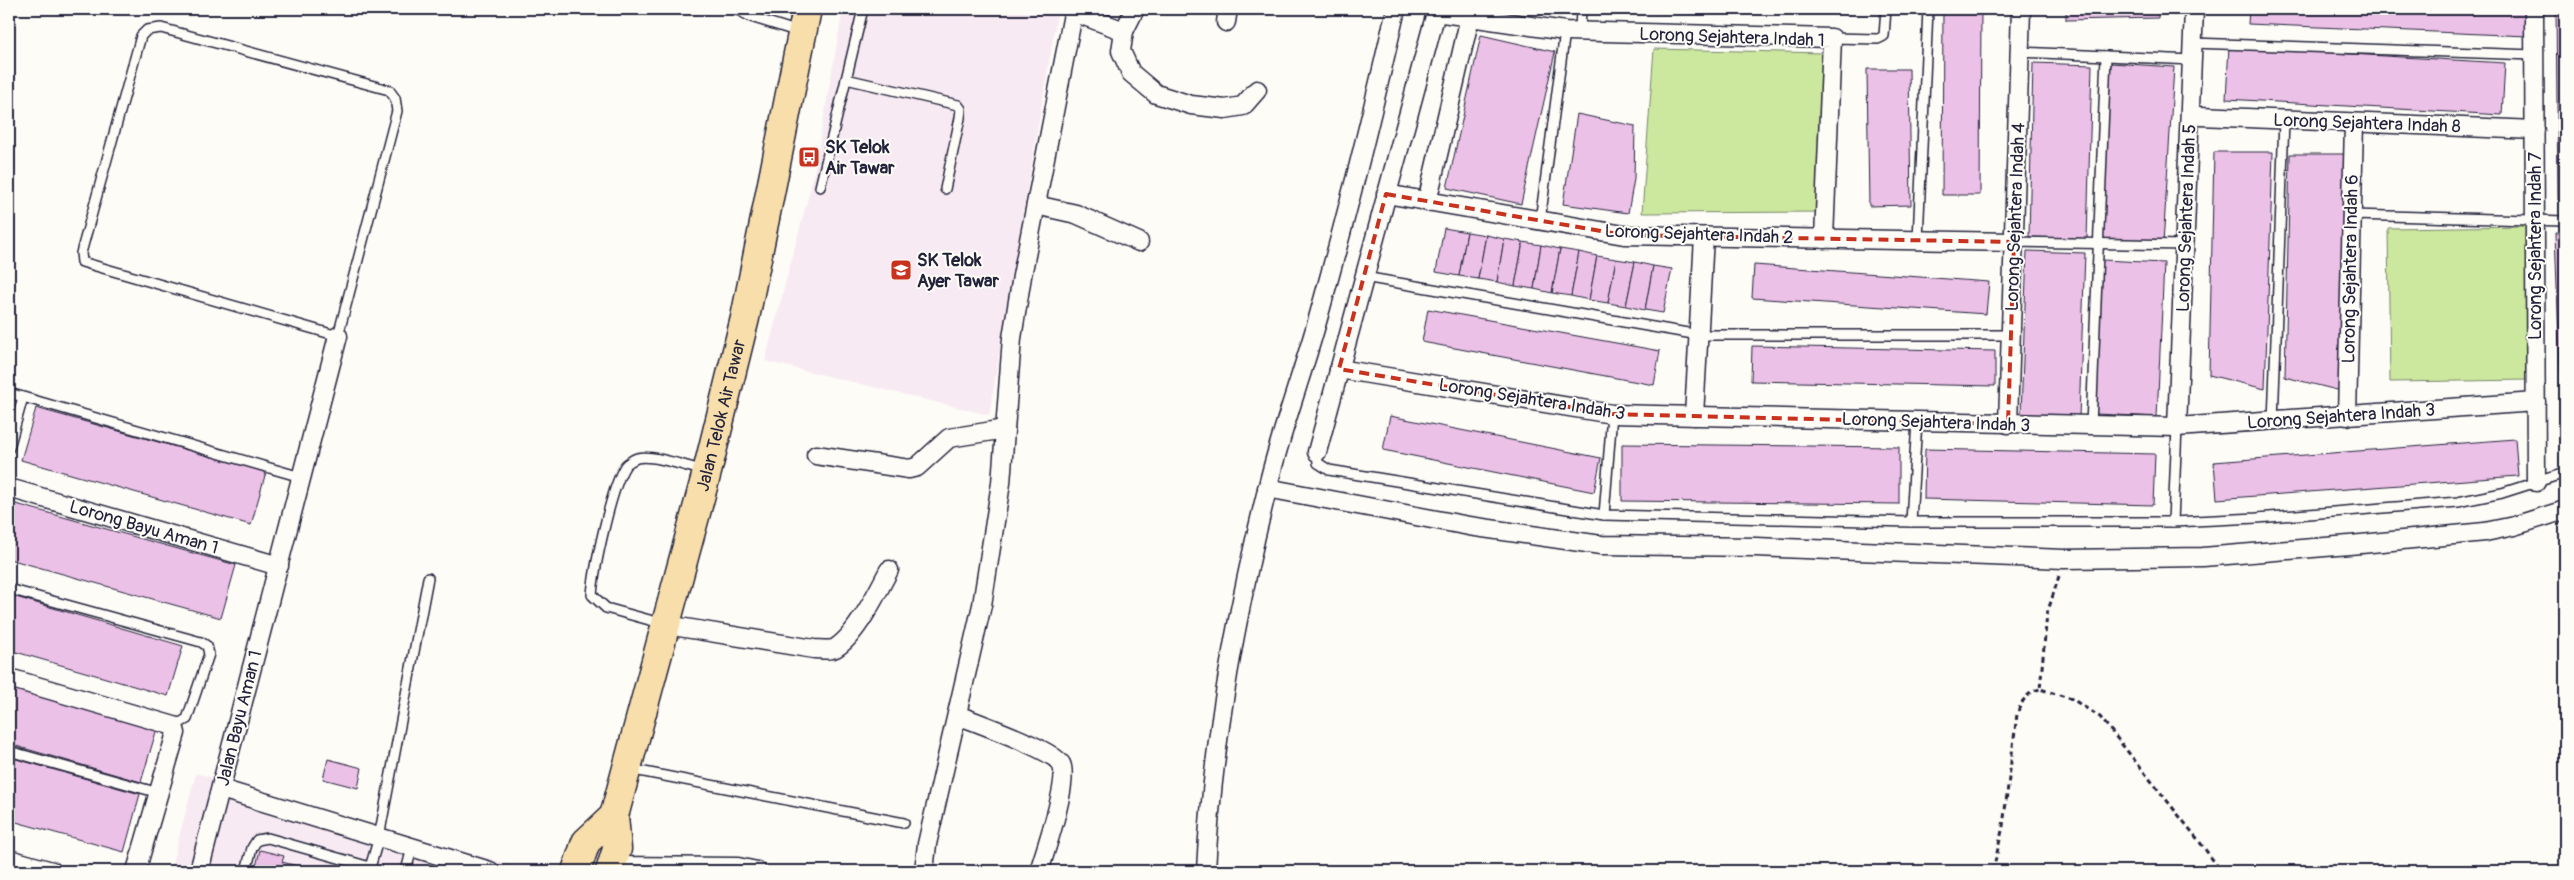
<svg xmlns="http://www.w3.org/2000/svg" width="2574" height="880" viewBox="0 0 2574 880" font-family="Pangolin,sans-serif">
<style>
.built{fill:#f8eaf2}
.green{fill:#cce89e;stroke:#77856c}
.building{fill:#ecc1e7;stroke:#22223b}
.lines{fill:none;stroke-linecap:round;stroke-linejoin:round}
.lane-casing{stroke:#22223b;stroke-width:12}
.street-casing{stroke:#22223b;stroke-width:21}
.primary-casing{stroke:#22223b;stroke-width:31}
.path{stroke:#22223b;stroke-width:3;stroke-dasharray:5 4;stroke-linecap:butt}
.lane{stroke:#fdfcf7;stroke-width:9}
.street{stroke:#fdfcf7;stroke-width:18}
.primary{stroke:#f8deab;stroke-width:28}
.marked{fill:none;stroke:#c8321e;stroke-width:4;stroke-dasharray:10 6;stroke-linejoin:round}
.labels{text-anchor:middle;stroke-width:4;stroke-linejoin:round;paint-order:stroke}
.street-label{font-size:18px;fill:#22223b;stroke:#fdfcf7}
.poi-label{font-size:18px;font-weight:bold;fill:#22223b;stroke:#fdfcf7;text-anchor:start}
</style>
<rect width="100%" height="100%" fill="#fdfcf7"/>
<filter id="ink" filterUnits="userSpaceOnUse"><feTurbulence type="fractalNoise" baseFrequency=".02" numOctaves="2"/><feDisplacementMap in="SourceGraphic" scale="10" xChannelSelector="R" yChannelSelector="G"/><feConvolveMatrix kernelMatrix="1 2 1 2 8 2 1 2 1" color-interpolation-filters="sRGB"/></filter>
<g filter="url(#ink)">
<g class="built">
<path d="M 843,9 L 1058,9 L 989,415 L 765,361 L 813,178 Z"/>
<path d="M 196,773 L 508,864 L 506,871 L 170,871 Z"/>
</g>
<g class="green">
<path d="M 1654,49 L 1823,53 L 1827,212 L 1642,213 Z"/>
<path d="M 2527,226 L 2529,380 L 2390,382 L 2388,228 Z"/>
</g>
<g class="building">
<path d="M 1943,9 L 1981,9 L 1980,195 L 1942,195 Z"/>
<path d="M 2066,9 L 2158,9 L 2158,18 L 2066,20 Z"/>
<path d="M 2249,9 L 2529,9 L 2528,36 L 2248,24 Z"/>
<path d="M 2556,9 L 2565,9 L 2565,199 L 2558,199 Z"/>
<path d="M 1481,35 L 1555,52 L 1521,204 L 1447,188 Z"/>
<path d="M 2229,47 L 2505,63 L 2502,115 L 2226,99 Z"/>
<path d="M 2033,63 L 2092,65 L 2087,239 L 2029,237 Z"/>
<path d="M 2111,63 L 2174,67 L 2163,244 L 2100,241 Z"/>
<path d="M 1867,69 L 1909,69 L 1911,205 L 1869,206 Z"/>
<path d="M 1577,114 L 1635,126 L 1634,179 L 1628,213 L 1563,204 Z"/>
<path d="M 2214,152 L 2273,152 L 2265,389 L 2209,375 Z"/>
<path d="M 2290,154 L 2350,154 L 2341,391 L 2285,377 Z"/>
<path d="M 1444,228 L 1467,232 L 1459,276 L 1436,272 Z"/>
<path d="M 1467,232 L 1486,235 L 1478,279 L 1459,276 Z"/>
<path d="M 2555,233 L 2565,233 L 2565,450 L 2563,450 Z"/>
<path d="M 1486,235 L 1504,239 L 1497,282 L 1478,279 Z"/>
<path d="M 1504,239 L 1523,242 L 1515,286 L 1497,282 Z"/>
<path d="M 1523,242 L 1541,245 L 1534,289 L 1515,286 Z"/>
<path d="M 1541,245 L 1560,249 L 1552,293 L 1534,289 Z"/>
<path d="M 1560,249 L 1579,252 L 1571,296 L 1552,293 Z"/>
<path d="M 2027,251 L 2085,253 L 2079,417 L 2021,414 Z"/>
<path d="M 1579,252 L 1597,256 L 1589,300 L 1571,296 Z"/>
<path d="M 1597,256 L 1616,259 L 1608,303 L 1589,300 Z"/>
<path d="M 1616,259 L 1635,262 L 1626,306 L 1608,303 Z"/>
<path d="M 2102,260 L 2164,263 L 2157,417 L 2096,414 Z"/>
<path d="M 1635,262 L 1653,266 L 1645,310 L 1626,306 Z"/>
<path d="M 1754,265 L 1989,282 L 1986,314 L 1752,298 Z"/>
<path d="M 1653,266 L 1672,269 L 1663,313 L 1645,310 Z"/>
<path d="M 1428,309 L 1660,351 L 1654,385 L 1422,342 Z"/>
<path d="M 1752,346 L 1995,351 L 1995,386 L 1751,381 Z"/>
<path d="M 36,408 L 266,472 L 251,525 L 21,460 Z"/>
<path d="M 1390,416 L 1601,458 L 1594,492 L 1383,450 Z"/>
<path d="M 2515,439 L 2518,476 L 2217,499 L 2214,462 Z"/>
<path d="M 1622,444 L 1899,447 L 1899,504 L 1622,501 Z"/>
<path d="M 1925,449 L 2155,454 L 2153,505 L 1924,499 Z"/>
<path d="M 9,502 L 236,565 L 221,618 L 9,559 Z"/>
<path d="M 9,595 L 183,646 L 168,696 L 9,650 Z"/>
<path d="M 9,683 L 158,725 L 141,782 L 9,744 Z"/>
<path d="M 9,757 L 140,794 L 124,852 L 9,820 Z"/>
<path d="M 328,759 L 362,768 L 358,788 L 323,779 Z"/>
<path d="M 260,850 L 284,856 L 282,862 L 317,871 L 255,871 Z"/>
</g>
<g class="lines">
<g class="lane-casing">
<g id="lane">
<path d="M 736,9 L 751,17 L 799,32"/>
<path d="M 161,28 L 389,90 L 395,98 L 397,111 L 338,336 L 82,262 L 81,253 L 141,36 L 147,30 Z"/>
<path d="M 1580,31 L 1581,9"/>
<path d="M 1832,38 L 1878,39 L 1884,36 L 1886,9"/>
<path d="M 2192,43 L 2534,55"/>
<path d="M 2020,52 L 2192,60"/>
<path d="M 846,79 L 958,105 L 961,109 L 960,118 L 945,189"/>
<path d="M 820,187 L 863,9"/>
<path d="M 2352,215 L 2565,221"/>
<path d="M 1540,221 L 1565,31"/>
<path d="M 1918,240 L 1928,9"/>
<path d="M 2014,242 L 2185,245"/>
<path d="M 1364,277 L 1699,335 L 2011,335"/>
<path d="M 9,393 L 301,477"/>
<path d="M 2273,422 L 2284,120"/>
<path d="M 2091,426 L 2106,56"/>
<path d="M 9,448 L 23,397"/>
<path d="M 1317,452 L 1318,463 L 1329,470 L 1604,515 L 1911,522 L 2173,522 L 2257,518 L 2458,502 L 2502,493 L 2565,473"/>
<path d="M 1604,515 L 1612,414"/>
<path d="M 1911,522 L 1917,421"/>
<path d="M 2173,522 L 2177,427"/>
<path d="M 9,589 L 201,642 L 207,646 L 209,654 L 187,719 L 174,726"/>
<path d="M 664,624 L 606,608 L 592,595 C 594,569 611,488 625,466 C 627,463 634,459 637,458 C 653,454 688,467 705,471"/>
<path d="M 9,751 L 159,793"/>
<path d="M 629,769 L 904,823"/>
<path d="M 246,871 L 252,848 L 257,840 L 268,838 L 370,867"/>
<path d="M 369,871 L 379,837 L 428,578"/>
<path d="M 406,871 L 412,848"/>
</g>
</g>
<g class="street-casing">
<g id="street">
<path d="M 2534,9 L 2536,482"/>
<path d="M 1074,12 L 1124,31 L 1121,51 L 1131,73 L 1156,94 L 1191,105 L 1225,109 L 1243,106 L 1257,90"/>
<path d="M 1436,12 L 1565,31 L 1832,38 L 1824,239"/>
<path d="M 1226,22 L 1228,9"/>
<path d="M 1124,31 L 1135,9"/>
<path d="M 2200,116 L 2535,130"/>
<path d="M 1386,194 L 1624,235 L 2014,242"/>
<path d="M 1427,202 L 1470,17"/>
<path d="M 1036,205 L 1076,214 L 1139,242"/>
<path d="M 1339,369 L 1612,414 L 2177,427 L 2536,402"/>
<path d="M 1694,416 L 1704,237"/>
<path d="M 2347,416 L 2354,123"/>
<path d="M 2008,424 L 2021,9"/>
<path d="M 2177,427 L 2194,9"/>
<path d="M 1317,452 L 1437,9"/>
<path d="M 816,455 L 909,469 L 917,467 L 949,438 L 1005,429"/>
<path d="M 9,488 L 279,566"/>
<path d="M 1267,488 L 1469,526 L 1601,545 L 1756,547 L 2064,559 L 2203,557 L 2361,544 L 2485,532 L 2514,526 L 2565,510"/>
<path d="M 667,625 L 814,649 C 821,649 832,651 837,647 C 857,634 878,591 889,570"/>
<path d="M 9,678 L 174,726 L 176,733 L 136,871"/>
<path d="M 958,715 C 977,723 1052,749 1061,764 C 1070,779 1045,852 1039,871"/>
<path d="M 221,789 L 490,871"/>
<path d="M 9,859 L 52,871"/>
<path d="M 612,866 L 738,867 L 757,871"/>
<path d="M 199,871 L 338,336"/>
<path d="M 924,871 L 927,844 L 982,605 L 1001,483 L 1012,338 L 1022,276 L 1074,9"/>
<path d="M 1206,871 C 1212,743 1236,614 1267,490 C 1281,429 1304,371 1320,311 C 1348,211 1373,110 1396,9"/>
</g>
</g>
<g class="primary-casing">
<g id="primary">
<path d="M 576,871 L 586,842 L 614,816"/>
<path id="s1" d="M 610,871 L 617,849 L 614,816 L 707,472 L 745,318 L 807,9"/>
</g>
</g>
<g class="path">
<path d="M 2059,576 L 2047,614 L 2040,689 L 2072,699 L 2100,717 L 2196,837 L 2221,871"/>
<path d="M 1993,871 L 2003,826 L 2017,714 C 2022,701 2026,693 2040,689"/>
</g>
<use href="#lane" class="lane"/>
<use href="#street" class="street"/>
<use href="#primary" class="primary"/>
</g>
</g>
<path class="marked" d="M 1386,194 L 1624,235 L 2014,242 L 2008,424 L 1612,414 L 1339,369 Z"/>
<defs>
<g id="bus-square" transform="scale(1.125)"><rect x="-9" y="-9" width="18" height="18" rx="4" fill="#c8321e" stroke="#fdfcf7"/><path d="M-5-6H5V4H4V6H2V4H-2V6H-4V4H-5ZM-3.5-4V0h7V-4ZM-3.5 1.2v1.5H-2V1.2ZM2 1.2v1.5H3.5V1.2Z" fill="#fff"/></g>
<g id="school-square" transform="scale(1.125)"><rect x="-9" y="-9" width="18" height="18" rx="4" fill="#c8321e" stroke="#fdfcf7"/><path d="M0-5L7-2L0 1L-7-2ZM-4 1L0 2.5L4 1V4Q0 6-4 4Z" fill="#fff"/></g>
</defs>
<g fill-rule="evenodd">
<use href="#bus-square" x="809" y="157"/>
<use href="#school-square" x="901" y="270"/>
</g>
<g class="labels">
<g class="street-label">
<text transform="translate(1732 37) rotate(2)" y="6">Lorong Sejahtera Indah 1</text>
<text transform="translate(2367 123) rotate(2)" y="6">Lorong Sejahtera Indah 8</text>
<text transform="translate(2015 217) rotate(-88)" y="6">Lorong Sejahtera Indah 4</text>
<text transform="translate(2186 218) rotate(-88)" y="6">Lorong Sejahtera Indah 5</text>
<text transform="translate(1699 234) rotate(2)" y="6">Lorong Sejahtera Indah 2</text>
<text transform="translate(2535 246) rotate(-90)" y="6">Lorong Sejahtera Indah 7</text>
<text transform="translate(2350 269) rotate(-89)" y="6">Lorong Sejahtera Indah 6</text>
<text transform="translate(1532 399) rotate(9)" y="6">Lorong Sejahtera Indah 3</text>
<text dy="6" stroke="none"><textPath href="#s1" startOffset="471">Jalan Telok Air Tawar</textPath></text>
<text transform="translate(2341 416) rotate(-4)" y="6">Lorong Sejahtera Indah 3</text>
<text transform="translate(1936 422) rotate(2)" y="6">Lorong Sejahtera Indah 3</text>
<text transform="translate(144 527) rotate(16)" y="6">Lorong Bayu Aman 1</text>
<text transform="translate(239 718) rotate(-76)" y="6">Jalan Bayu Aman 1</text>
</g>
<g class="poi-label">
<text x="825" y="153">SK Telok<tspan x="825" dy="21">Air Tawar</tspan></text>
<text x="917" y="266">SK Telok<tspan x="917" dy="21">Ayer Tawar</tspan></text>
</g>
</g>
<rect width="2574" height="880" fill="none" stroke="#fdfcf7" stroke-width="30"/>
<rect x="15" y="15" width="2544" height="850" fill="none" stroke="#22223b" stroke-width="2" filter="url(#ink)"/>
</svg>
